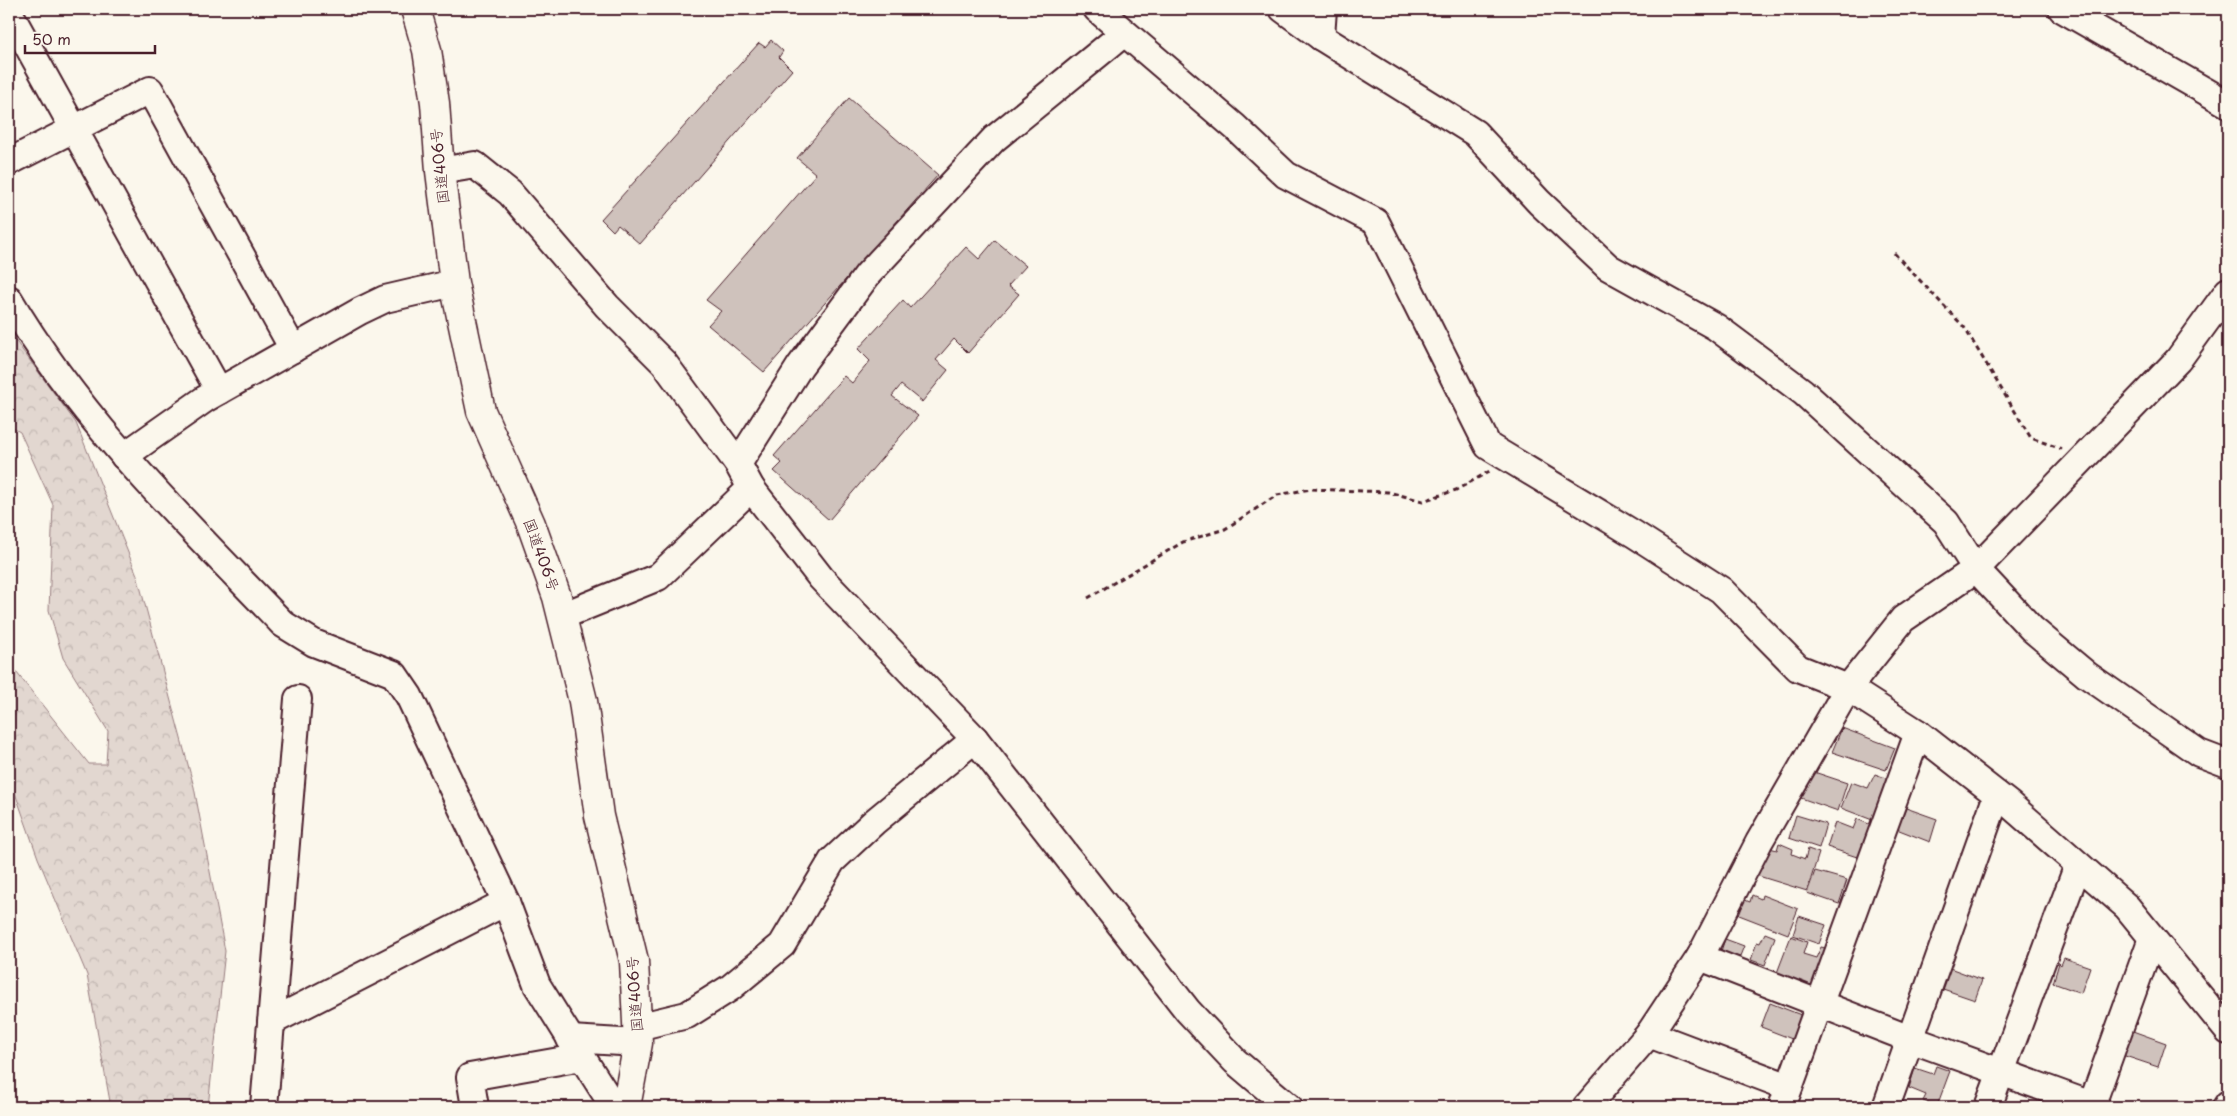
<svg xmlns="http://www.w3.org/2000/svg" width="2237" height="1116" viewBox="0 0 2237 1116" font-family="'Playpen Sans','Klee One',sans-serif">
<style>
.forest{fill:url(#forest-crowns);stroke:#967b7e}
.building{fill:#cfc2bc;stroke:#4a1f2b}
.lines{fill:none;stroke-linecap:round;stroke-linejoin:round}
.minor-casing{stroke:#4a1f2b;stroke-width:30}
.highway-casing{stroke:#4a1f2b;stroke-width:31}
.path{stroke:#4a1f2b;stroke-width:3;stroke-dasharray:5 4;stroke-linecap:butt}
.minor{stroke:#fbf7ec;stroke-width:26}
.highway{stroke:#fbf7ec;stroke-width:28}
.labels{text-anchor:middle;stroke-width:4.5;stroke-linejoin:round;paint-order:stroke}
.street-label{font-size:15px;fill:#4a1f2b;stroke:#fbf7ec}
</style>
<defs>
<pattern id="forest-crowns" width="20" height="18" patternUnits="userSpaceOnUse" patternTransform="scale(1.25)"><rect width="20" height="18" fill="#e2d7d0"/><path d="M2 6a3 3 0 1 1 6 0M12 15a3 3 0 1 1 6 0" fill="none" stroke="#c3b8b3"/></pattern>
</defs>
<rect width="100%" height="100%" fill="#fbf7ec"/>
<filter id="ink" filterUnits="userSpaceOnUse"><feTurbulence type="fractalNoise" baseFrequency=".02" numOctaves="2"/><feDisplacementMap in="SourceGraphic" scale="10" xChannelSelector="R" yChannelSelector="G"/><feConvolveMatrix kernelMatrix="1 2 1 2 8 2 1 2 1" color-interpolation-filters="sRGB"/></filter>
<g filter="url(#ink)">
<path class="forest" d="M 9,332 L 76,423 L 137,575 L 194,787 L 225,951 L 208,1107 L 111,1107 L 87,975 L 38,858 L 9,776 L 9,663 L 89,764 L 106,764 L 108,731 L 63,658 L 49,610 L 53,505 L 20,432 L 9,426 Z"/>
<g class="building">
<path d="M 771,40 L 783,51 L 779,57 L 792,70 L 640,244 L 618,225 L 613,231 L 601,219 L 759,43 L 765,47 Z"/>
<path d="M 849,98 L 938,175 L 764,372 L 708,325 L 721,311 L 706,300 L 816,174 L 797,158 Z"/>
<path d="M 995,240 L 1026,266 L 1008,286 L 1019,294 L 968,353 L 954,339 L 936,360 L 948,370 L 922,402 L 901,385 L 892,396 L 918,416 L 829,520 L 774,471 L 782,463 L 774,456 L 844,376 L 852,383 L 870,361 L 858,349 L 903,300 L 910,308 L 966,247 L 979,259 Z"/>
<path d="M 1842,728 L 1895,748 L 1886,770 L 1832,752 Z"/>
<path d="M 1811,771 L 1847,783 L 1838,811 L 1798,797 Z"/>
<path d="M 1875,774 L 1891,780 L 1875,821 L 1841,808 L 1851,782 L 1868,788 Z"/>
<path d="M 1906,808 L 1937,819 L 1930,842 L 1894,828 L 1897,816 L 1902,818 Z"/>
<path d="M 1796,815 L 1826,824 L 1819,848 L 1789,838 Z"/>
<path d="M 1857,819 L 1876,827 L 1866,860 L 1827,847 L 1835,822 L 1853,829 Z"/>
<path d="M 1779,843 L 1793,849 L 1792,854 L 1805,859 L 1808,849 L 1819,853 L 1807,891 L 1752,874 L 1766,847 L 1777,850 Z"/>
<path d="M 1815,871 L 1847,880 L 1839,904 L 1807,893 Z"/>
<path d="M 1752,895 L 1761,899 L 1762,895 L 1798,909 L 1788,934 L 1739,915 L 1745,900 L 1750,902 Z"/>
<path d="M 1799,916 L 1826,925 L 1819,944 L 1793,935 Z"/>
<path d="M 1765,933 L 1775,937 L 1765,965 L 1751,960 L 1757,942 L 1760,943 Z"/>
<path d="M 1791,936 L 1807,942 L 1803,954 L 1816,958 L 1821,947 L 1833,950 L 1816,993 L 1775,978 Z"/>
<path d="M 1725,939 L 1744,946 L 1738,961 L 1720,954 Z"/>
<path d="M 2064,958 L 2090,967 L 2081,993 L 2053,983 L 2059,963 L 2061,965 Z"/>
<path d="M 1947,967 L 1982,980 L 1975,1000 L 1940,988 Z"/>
<path d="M 1770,1003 L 1801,1015 L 1792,1039 L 1761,1027 Z"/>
<path d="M 2130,1030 L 2166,1043 L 2158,1067 L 2122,1055 Z"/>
<path d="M 1936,1066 L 1950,1071 L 1937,1106 L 1923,1101 L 1926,1095 L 1909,1088 L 1915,1068 L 1933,1074 Z"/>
</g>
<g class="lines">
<g class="minor-casing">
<g id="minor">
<path d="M 1097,9 L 1235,127 L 1286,175 L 1376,222 L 1488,446 L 1634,534 L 1721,590 L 1798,668 L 1848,688 L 1918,733 L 2009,804 L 2127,907 L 2228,1031"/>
<path d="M 1283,9 L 1321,37 L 1475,133 L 1539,202 L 1608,267 L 1716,327 L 1803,392 L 1946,522 L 1976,569 L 2032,629 L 2087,675 L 2199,753 L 2228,764"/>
<path d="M 2062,9 L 2228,104"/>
<path d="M 9,12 L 219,391"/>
<path d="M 1321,37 L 1323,9"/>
<path d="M 9,162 L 150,90 L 293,349"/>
<path d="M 440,171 L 475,165 L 510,193 L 607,306 L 664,363 L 738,464 L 751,488 L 821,578 L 975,739 L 1188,1011 L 1235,1061 L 1289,1107"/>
<path d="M 9,299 C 81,422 185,522 283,624 L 314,643 L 394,674 L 409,696 L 506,902 L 537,985 L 582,1057 L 470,1077 L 475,1107"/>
<path d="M 124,456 L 205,399 L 360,311 L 385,299 L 454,283"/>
<path d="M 738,464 L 800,366 L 868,274 L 994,139 L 1124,33"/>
<path d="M 562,616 L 658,577 L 751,488"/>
<path d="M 1700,957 L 1910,1039 L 2097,1107"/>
<path d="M 271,1022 L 506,902"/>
<path d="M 637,1027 L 687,1015 L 730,988 L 782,945 L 832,861 L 874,822 L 975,739"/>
<path d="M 1649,1034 L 1789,1087"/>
<path d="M 570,1039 L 638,1043"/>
<path d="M 582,1057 L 614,1107"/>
<path d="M 264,1107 L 298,699"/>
<path d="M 1586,1107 L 1649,1034 L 1700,957 L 1759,842 L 1848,688 L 1903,619 L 1976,569 L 2178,360 L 2228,291"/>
<path d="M 1782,1107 L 1918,733"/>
<path d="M 1886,1107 L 1997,795"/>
<path d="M 1988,1107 L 2078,865"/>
<path d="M 2091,1107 L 2152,938"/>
<path d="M 2226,1107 L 2228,1104"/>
</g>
</g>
<g class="highway-casing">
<path id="highway" d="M 415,9 L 427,50 L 435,103 L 440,171 L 454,283 L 481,411 L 531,524 L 557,597 L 583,701 L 599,816 L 634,961 L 638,1043 L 626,1107"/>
</g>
<g class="path">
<path d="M 1894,253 L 1964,327 L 2031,438 L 2062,449"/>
<path d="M 1088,598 L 1183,542 L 1225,529 L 1277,495 L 1311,489 L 1388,492 L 1423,501 L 1456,490 L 1490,471"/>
</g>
<use href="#minor" class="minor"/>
<use href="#highway" class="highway"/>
</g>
</g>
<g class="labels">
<g class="street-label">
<text transform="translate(440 166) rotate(-96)" y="5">国道406号</text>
<text transform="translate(541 555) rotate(70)" y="5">国道406号</text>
<text transform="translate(635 994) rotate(-94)" y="5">国道406号</text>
</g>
</g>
<rect width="2237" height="1116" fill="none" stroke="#fbf7ec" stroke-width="30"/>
<rect x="15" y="15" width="2207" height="1086" fill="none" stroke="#4a1f2b" stroke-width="2" filter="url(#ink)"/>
<path d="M25 45v8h130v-8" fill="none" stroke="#4a1f2b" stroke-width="2.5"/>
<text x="32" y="45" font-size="15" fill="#4a1f2b" stroke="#fbf7ec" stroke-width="4" paint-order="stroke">50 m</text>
</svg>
